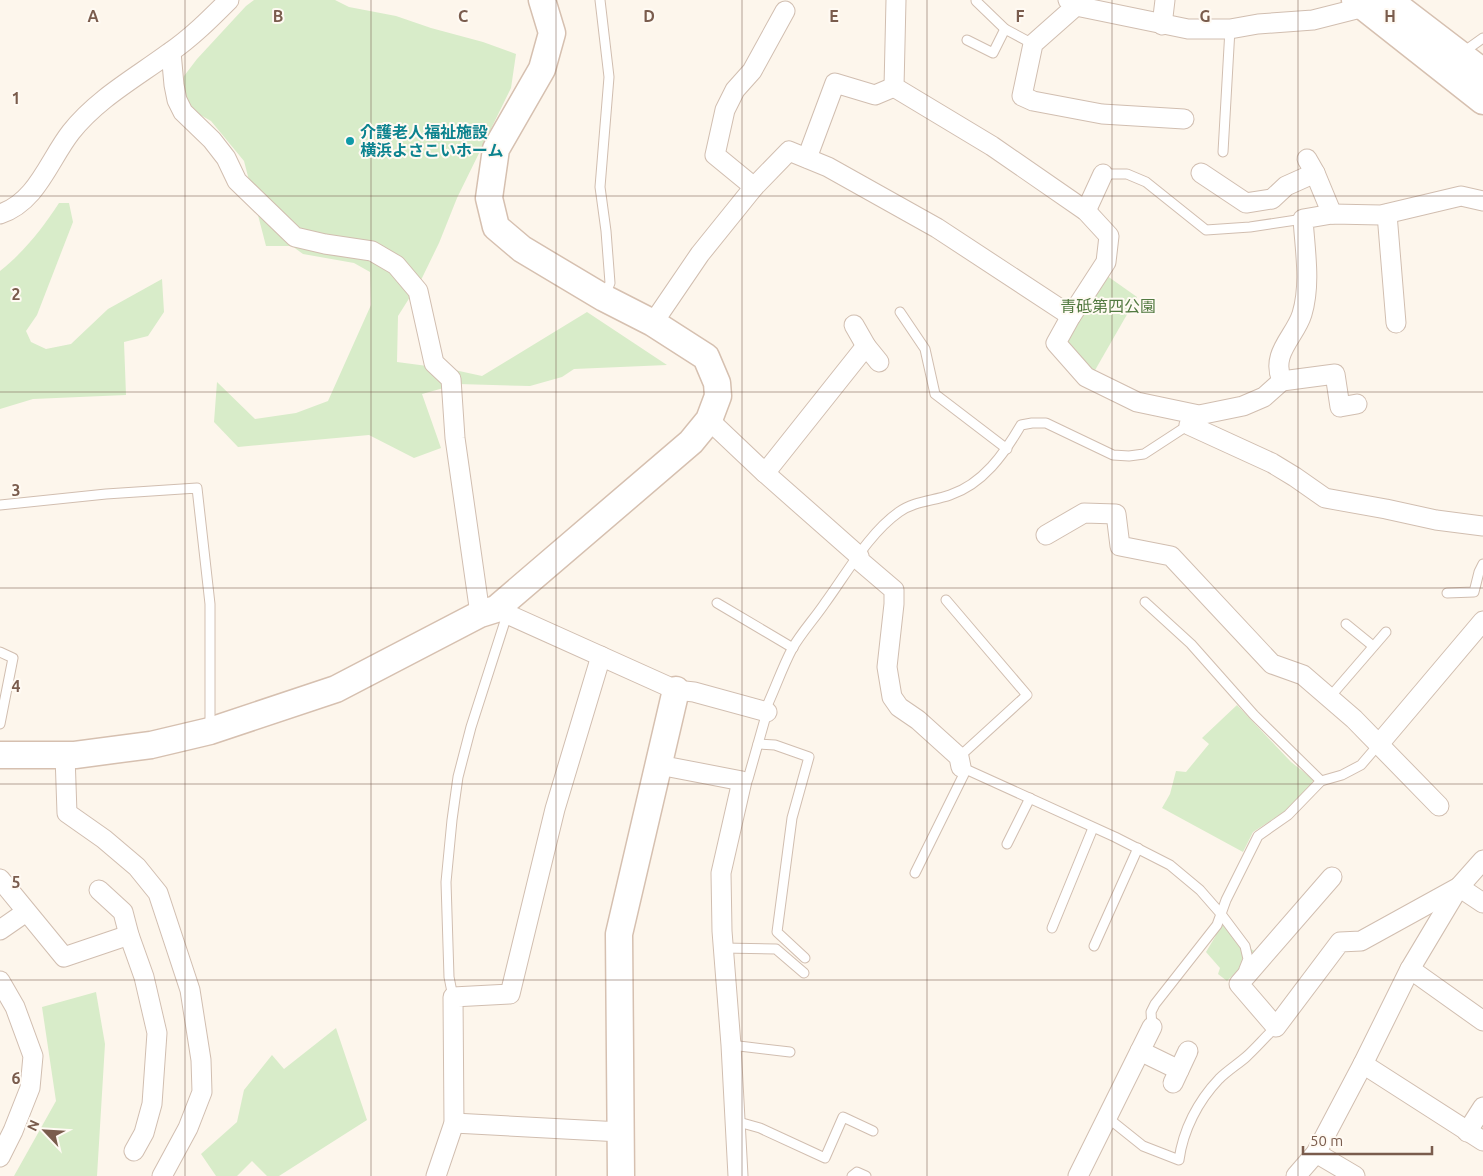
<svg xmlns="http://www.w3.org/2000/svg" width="1483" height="1176" viewBox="0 0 1483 1176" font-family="Ubuntu,'Noto Sans JP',sans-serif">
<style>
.green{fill:#d8ecc9}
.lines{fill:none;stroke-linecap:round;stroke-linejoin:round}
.lane-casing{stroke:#d1beb0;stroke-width:11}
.street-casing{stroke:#d1beb0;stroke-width:21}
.secondary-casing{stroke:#d6c0b0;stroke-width:29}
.lane{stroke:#fff;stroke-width:9}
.street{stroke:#fff;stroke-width:19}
.secondary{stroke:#fff;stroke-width:26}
.grid{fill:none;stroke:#7a5c4d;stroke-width:1;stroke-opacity:0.55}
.culture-dot{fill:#0f9aa8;stroke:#fffaf3;stroke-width:2}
.labels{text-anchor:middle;stroke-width:4;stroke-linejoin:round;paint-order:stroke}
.culture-label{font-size:16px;font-weight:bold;fill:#0d838f;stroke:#fffaf3;text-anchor:start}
.park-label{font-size:16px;fill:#537a41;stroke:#fffaf3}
.grid-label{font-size:16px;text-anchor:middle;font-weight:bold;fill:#7a5c4d;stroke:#fffaf3;stroke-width:4;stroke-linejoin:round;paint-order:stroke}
</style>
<rect width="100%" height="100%" fill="#fdf6ec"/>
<g class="green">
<path d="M 254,0 L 335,0 L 349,7 L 396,16 L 431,28 L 483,42 L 516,54 L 511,88 L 457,198 L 439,243 L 422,278 L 398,316 L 397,362 L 450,369 L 482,376 L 587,312 L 667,365 L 574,369 L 562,377 L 530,386 L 458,384 L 422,394 L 441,448 L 414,458 L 369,435 L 238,447 L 214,422 L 217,382 L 255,419 L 296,413 L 328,401 L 371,305 L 370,272 L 354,263 L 303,254 L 292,246 L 266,246 L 244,161 L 211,121 L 190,109 L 181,80 L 197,59 L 246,6 Z"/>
<path d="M 59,203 L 69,203 L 73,222 L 37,315 L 26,331 L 31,342 L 46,349 L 71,344 L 108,309 L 162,279 L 164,312 L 148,336 L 124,342 L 126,395 L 33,399 L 0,409 L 0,271 C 24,252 42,229 59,203 Z"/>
<path d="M 1103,273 L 1137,297 L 1094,372 L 1064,345 Z"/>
<path d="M 1237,705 L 1291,762 L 1314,780 L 1290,808 L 1253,832 L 1243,852 L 1162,808 L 1170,794 L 1176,771 L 1186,772 L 1209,744 L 1202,738 Z"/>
<path d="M 1222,920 L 1241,943 L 1256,952 L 1227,981 L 1218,974 L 1220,968 L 1206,952 L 1215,937 Z"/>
<path d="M 96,992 L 105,1044 L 97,1176 L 14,1176 L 56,1101 L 42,1007 Z"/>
<path d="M 336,1028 L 367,1120 L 279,1176 L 267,1176 L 252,1161 L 237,1176 L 216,1176 L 201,1154 L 237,1122 L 244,1090 L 272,1055 L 284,1069 Z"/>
</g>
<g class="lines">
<g class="lane-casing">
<g id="lane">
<path d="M 600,0 L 609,77 L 600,187 L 606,231 L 610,283 L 605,295"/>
<path d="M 976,1 L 1005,29 L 1033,44"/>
<path d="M 967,40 L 993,53 L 1005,29"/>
<path d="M 1462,53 L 1483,38"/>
<path d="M 1223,152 L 1230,29"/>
<path d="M 1103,174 L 1127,174 L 1146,182 L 1206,230 L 1250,227 L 1303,219"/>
<path d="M 900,312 L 925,349 L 935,394 L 1007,449"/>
<path d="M 0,505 L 106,494 L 197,488 L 210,604 L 210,729"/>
<path d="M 1447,593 L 1474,592 L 1479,572 L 1483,564"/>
<path d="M 946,600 L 1027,695 L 959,757"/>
<path d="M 1145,602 L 1191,644 L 1254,715 L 1321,781"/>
<path d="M 717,603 L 793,648"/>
<path d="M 1346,624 L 1373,646"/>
<path d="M 0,652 L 13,658 L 0,724"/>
<path d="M 1329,698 L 1386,632"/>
<path d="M 758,744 L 775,745 L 809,757 L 792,818 L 777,932 L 805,958"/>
<path d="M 961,767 L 1115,837 L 1170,865 L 1200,890 L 1221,914 L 1217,925 L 1155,1004 L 1151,1012 L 1152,1027"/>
<path d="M 742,781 L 748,779 L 767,712 L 766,708 C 775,689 782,668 792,649 C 801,633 815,618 825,603 C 847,573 869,533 899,512 C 914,501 933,501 950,495 C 983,484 1004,454 1021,425 L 1032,423 L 1046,423 L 1113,455 L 1129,456 L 1144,454 L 1190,424"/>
<path d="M 1007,844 L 1030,798"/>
<path d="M 915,873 L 966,770"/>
<path d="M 1052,928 L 1093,828"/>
<path d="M 1094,946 L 1138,848"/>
<path d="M 723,948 L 776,949 L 804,973"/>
<path d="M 1244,969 L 1248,959 L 1245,946 L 1221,914 L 1226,900 L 1258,836 L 1288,815 L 1321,781 L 1342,775 L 1361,765 L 1379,744"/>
<path d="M 453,997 L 449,977 L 446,882 L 452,820 L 458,777 L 471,727 L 507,615"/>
<path d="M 731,1045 L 790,1052"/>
<path d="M 1108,1118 L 1143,1146 L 1179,1160 C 1183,1130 1198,1101 1219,1079 C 1227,1071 1238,1064 1246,1057 C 1257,1047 1266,1036 1276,1027"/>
<path d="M 735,1121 L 760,1128 L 825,1158 L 843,1117 L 873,1131"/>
<path d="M 852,1176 L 857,1172 L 866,1176"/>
</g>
</g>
<g class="street-casing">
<g id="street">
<path d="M 896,0 L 894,87 L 992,146 L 1086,211 L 1109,236 L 1106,262 L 1071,316 L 1056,343 L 1086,377 L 1137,402 L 1199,415 L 1243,406 L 1264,397 L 1282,381 L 1335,374 L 1340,407 L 1357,404"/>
<path d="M 1068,0 L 1076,6 L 1188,29 L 1230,29 L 1258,24 L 1313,20 L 1372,5"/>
<path d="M 1076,6 L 1033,44 L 1022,96 L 1033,101 L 1102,114 L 1184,119"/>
<path d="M 1162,25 L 1165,0"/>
<path d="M 171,52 L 174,85 L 177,100 L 183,112 L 212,140 L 226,158 L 237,181 L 295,237 L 325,244 L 372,251 L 396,265 L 418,291 L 434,363 L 451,379 L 455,438 L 480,614"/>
<path d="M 807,158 L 835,83 L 875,95 L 894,87"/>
<path d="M 1307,159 L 1315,173 L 1332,214"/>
<path d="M 1201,173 L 1246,203 L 1272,199 L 1286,186 L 1315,173"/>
<path d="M 754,187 L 715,155 L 725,110 L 735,90 L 752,71 L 785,11"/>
<path d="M 1086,211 L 1103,174"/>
<path d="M 0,214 C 37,202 49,160 71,132 C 97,99 135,78 169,53 C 191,38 210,19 229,0"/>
<path d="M 1387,214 L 1396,323"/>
<path d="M 653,323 L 700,254 L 754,187 L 789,151 L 828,167 L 937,228 L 1071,316"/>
<path d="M 854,325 L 866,346 L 879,362"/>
<path d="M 1282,381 C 1270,353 1295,337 1302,314 C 1311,284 1305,250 1303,219 L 1332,214 L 1381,215 L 1461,196 L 1483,201"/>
<path d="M 709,420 L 765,473 L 859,556 L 860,561 L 894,590 L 894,604 L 887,667 L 892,697 L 899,707 L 918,720 L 959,757 L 961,767"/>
<path d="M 1189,425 L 1272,463 L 1295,477 L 1325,498 L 1386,509 L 1436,520 L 1483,526"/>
<path d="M 765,473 L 866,346"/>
<path d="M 1046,535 L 1084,513 L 1116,514 L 1120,546 L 1171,556 L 1272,664 L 1303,675 L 1354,719 L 1439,806"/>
<path d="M 496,609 L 676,690 L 694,692 L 767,712"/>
<path d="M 1379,744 L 1483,621"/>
<path d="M 65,755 L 67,813 L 104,839 L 137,867 L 158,893 L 190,990 L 201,1060 L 202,1092 L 188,1128 L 162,1176"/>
<path d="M 659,765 L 742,781 L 721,873 L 722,931 L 731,1045 L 738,1176"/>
<path d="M 1332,877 L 1239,984 L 1276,1027 L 1340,942 L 1361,941 L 1459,887 L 1483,903"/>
<path d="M 0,879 L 64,957 L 129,935"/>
<path d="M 99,890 L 123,912 L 129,935 L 144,977 L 157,1033 L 152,1104 L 144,1133 L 134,1151"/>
<path d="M 0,930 L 26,912"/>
<path d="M 1410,969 L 1483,1021"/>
<path d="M 0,981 L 15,1007 L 33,1056 L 30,1088 L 13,1131 L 0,1157"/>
<path d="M 1140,1051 L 1179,1070"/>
<path d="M 1363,1064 L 1483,1141"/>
<path d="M 1173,1083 L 1188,1051"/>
<path d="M 454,1123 L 621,1132"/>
<path d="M 1467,1132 L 1483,1107"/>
<path d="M 1316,1153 L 1355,1176"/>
<path d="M 436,1176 L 454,1123 L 453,997 L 510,994 L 555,809 L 601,656"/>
<path d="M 1078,1176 L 1152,1027"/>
<path d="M 1296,1176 L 1316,1153 L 1363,1064 L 1410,969 L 1459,887 L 1483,860"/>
</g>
</g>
<g class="secondary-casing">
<g id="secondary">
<path d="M 1355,0 L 1483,101"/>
<path d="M 1389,0 L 1483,72"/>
<path d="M 0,755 L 75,755 L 151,745 L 210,731 L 336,689 L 480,614 L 496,609 L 691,442 L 709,420 L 718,396 L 717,383 L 706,357 L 653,323 L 604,298 L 522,249 L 496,227 L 489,198 L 496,149 L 542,69 L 552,33 L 542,0"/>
<path d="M 621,1176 L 619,934 L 676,690"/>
</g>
</g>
<use href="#lane" class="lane"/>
<use href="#street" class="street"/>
<use href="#secondary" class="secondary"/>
</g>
<path class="grid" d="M 185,0 L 185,1176M 371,0 L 371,1176M 556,0 L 556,1176M 742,0 L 742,1176M 927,0 L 927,1176M 1112,0 L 1112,1176M 1298,0 L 1298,1176M 0,196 L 1483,196M 0,392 L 1483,392M 0,588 L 1483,588M 0,784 L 1483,784M 0,980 L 1483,980"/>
<circle class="culture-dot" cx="350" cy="141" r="5"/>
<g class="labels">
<g class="culture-label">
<text x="360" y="138">介護老人福祉施設<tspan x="360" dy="18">横浜よさこいホーム</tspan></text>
</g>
<g class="park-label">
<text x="1108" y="312">青砥第四公園</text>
</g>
</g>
<g class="grid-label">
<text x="93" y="22">A</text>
<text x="278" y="22">B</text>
<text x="463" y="22">C</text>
<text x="649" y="22">D</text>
<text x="834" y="22">E</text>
<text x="1020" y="22">F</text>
<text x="1205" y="22">G</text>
<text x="1390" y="22">H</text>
<text x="16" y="104">1</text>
<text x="16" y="300">2</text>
<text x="16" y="496">3</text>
<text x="16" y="692">4</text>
<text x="16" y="888">5</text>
<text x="16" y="1084">6</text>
</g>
<g transform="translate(45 1131) rotate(295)" stroke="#fffaf3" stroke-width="4" paint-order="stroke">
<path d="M0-4L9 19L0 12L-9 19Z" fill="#7a5c4d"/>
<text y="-8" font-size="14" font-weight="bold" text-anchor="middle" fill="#7a5c4d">N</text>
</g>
<path d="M1303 1146v8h129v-8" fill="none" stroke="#7a5c4d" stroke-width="2.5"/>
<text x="1310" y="1146" font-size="15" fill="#7a5c4d" stroke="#fffaf3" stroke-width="4" paint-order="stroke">50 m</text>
</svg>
